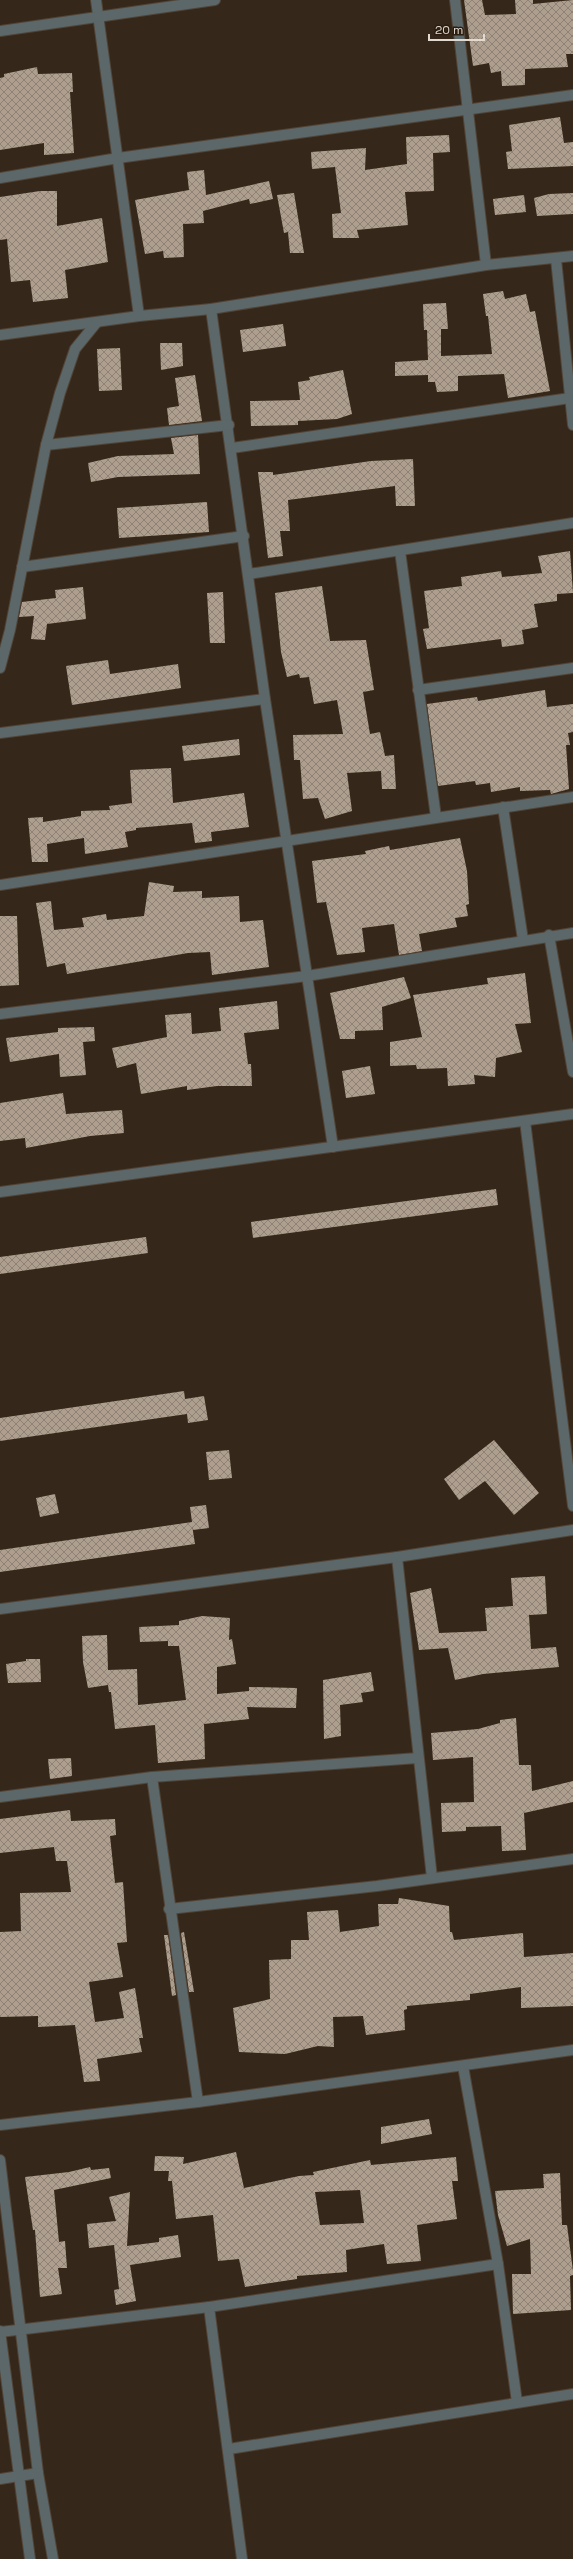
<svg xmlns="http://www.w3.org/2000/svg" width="573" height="2559" viewBox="0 0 573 2559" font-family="'Space Grotesk',sans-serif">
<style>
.building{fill:url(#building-cross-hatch);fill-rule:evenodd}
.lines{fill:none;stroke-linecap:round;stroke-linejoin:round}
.minor-casing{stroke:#514437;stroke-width:12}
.minor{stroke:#5c6769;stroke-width:10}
</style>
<defs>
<pattern id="building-cross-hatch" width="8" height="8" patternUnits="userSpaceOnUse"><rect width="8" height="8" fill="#ae9e8d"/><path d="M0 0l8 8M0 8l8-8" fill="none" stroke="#8e8276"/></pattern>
</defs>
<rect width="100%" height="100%" fill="#35281a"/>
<g class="building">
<path d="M 464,0 L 482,0 L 485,15 L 516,14 L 515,0 L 533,0 L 533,4 L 573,0 L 573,54 L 566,54 L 568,67 L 525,69 L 525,85 L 502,86 L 501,71 L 491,73 L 489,63 L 473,66 Z"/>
<path d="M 37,67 L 38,74 L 72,73 L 73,92 L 70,92 L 74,153 L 44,155 L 44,143 L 0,150 L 0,78 L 4,77 L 4,74 Z"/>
<path d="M 560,117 L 564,143 L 573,142 L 573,166 L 508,169 L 506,152 L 512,151 L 509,125 Z"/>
<path d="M 449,135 L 450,152 L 433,153 L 434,191 L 405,192 L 408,225 L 357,230 L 359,238 L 333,238 L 332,214 L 341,213 L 335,167 L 312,169 L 311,152 L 366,148 L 365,170 L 407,164 L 406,137 Z"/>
<path d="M 204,170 L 206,195 L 269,181 L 273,199 L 250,204 L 249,199 L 203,211 L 204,223 L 183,224 L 184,257 L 164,258 L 163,251 L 145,254 L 135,200 L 189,190 L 187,172 Z"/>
<path d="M 40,191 L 57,191 L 57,226 L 102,218 L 108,262 L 65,270 L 68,298 L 33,302 L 30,280 L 11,282 L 7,239 L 0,240 L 0,197 Z"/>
<path d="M 294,193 L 304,253 L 290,253 L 288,232 L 284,233 L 277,195 Z"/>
<path d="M 573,193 L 573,214 L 537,216 L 534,198 L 549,194 Z"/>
<path d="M 524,195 L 526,212 L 495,215 L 493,199 Z"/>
<path d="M 503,291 L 505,299 L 526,294 L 530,312 L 535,311 L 550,391 L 508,398 L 504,374 L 458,376 L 458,391 L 437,392 L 435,382 L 428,382 L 428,375 L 395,376 L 395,362 L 428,360 L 427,330 L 424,330 L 423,304 L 446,303 L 448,329 L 441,329 L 441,356 L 492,354 L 488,316 L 486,316 L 483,294 Z"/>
<path d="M 283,324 L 286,346 L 243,352 L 240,330 Z"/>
<path d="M 160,343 L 182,343 L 183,366 L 161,370 Z"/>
<path d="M 120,348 L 122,390 L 99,391 L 97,349 Z"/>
<path d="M 343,370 L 352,414 L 337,419 L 298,421 L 298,425 L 251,426 L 250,401 L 300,400 L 298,382 L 310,380 L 309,377 Z"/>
<path d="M 195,375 L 202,421 L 169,425 L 167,408 L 179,406 L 175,378 Z"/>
<path d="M 198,435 L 200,474 L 118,477 L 91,482 L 88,463 L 118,456 L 174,454 L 171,438 Z"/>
<path d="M 413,459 L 415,506 L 396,506 L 395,486 L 288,500 L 290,531 L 280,531 L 283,556 L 268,558 L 258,472 L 273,472 L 273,475 L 371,461 Z"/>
<path d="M 207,502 L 209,532 L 119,538 L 117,508 Z"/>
<path d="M 570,551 L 573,593 L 557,594 L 557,601 L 534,604 L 538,627 L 522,630 L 524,644 L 502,647 L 501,639 L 427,649 L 423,629 L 429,628 L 424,591 L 462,586 L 461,577 L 501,571 L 502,577 L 542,573 L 538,556 Z"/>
<path d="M 322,586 L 330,641 L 366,640 L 374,690 L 363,692 L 370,734 L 380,732 L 385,756 L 394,755 L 396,789 L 382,789 L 381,771 L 347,773 L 352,811 L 325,819 L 318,798 L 303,799 L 300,760 L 294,760 L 293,735 L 343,734 L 337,700 L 314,704 L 309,677 L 300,678 L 299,674 L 287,677 L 281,652 L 275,593 Z"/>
<path d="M 83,587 L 86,619 L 47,624 L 45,640 L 31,639 L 34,616 L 19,617 L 22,602 L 56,598 L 55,590 Z"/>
<path d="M 223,592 L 225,643 L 210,643 L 207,593 Z"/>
<path d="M 108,660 L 110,674 L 178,664 L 181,688 L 72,705 L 66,666 Z"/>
<path d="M 545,690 L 547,707 L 573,704 L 573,732 L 568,733 L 570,745 L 566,745 L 569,789 L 551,794 L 550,790 L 520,791 L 520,787 L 491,792 L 490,783 L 476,785 L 475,781 L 438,786 L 427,704 L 477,697 L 478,701 Z"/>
<path d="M 239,739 L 240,755 L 184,761 L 182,746 Z"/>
<path d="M 171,768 L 173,803 L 244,793 L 249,827 L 211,832 L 212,841 L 195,843 L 192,823 L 136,828 L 136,830 L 125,832 L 128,847 L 85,854 L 84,838 L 47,844 L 48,862 L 32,862 L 28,818 L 43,817 L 43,822 L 81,816 L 81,811 L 110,810 L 109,806 L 132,803 L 130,770 Z"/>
<path d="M 460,838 L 467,871 L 469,904 L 466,905 L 468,916 L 455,918 L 457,927 L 419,934 L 422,951 L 399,955 L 394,924 L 362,928 L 365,952 L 337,955 L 326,902 L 317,903 L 312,861 L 366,854 L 365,851 L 389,846 L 390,850 Z"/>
<path d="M 149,882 L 174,886 L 173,892 L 202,891 L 202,898 L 239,896 L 240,922 L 263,920 L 269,967 L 212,975 L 210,952 L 188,953 L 67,974 L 65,963 L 47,967 L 36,903 L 51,901 L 54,930 L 84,927 L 82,918 L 106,914 L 107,920 L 144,916 Z"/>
<path d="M 0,916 L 17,916 L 19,985 L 0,986 Z"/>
<path d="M 525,973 L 531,1023 L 515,1024 L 522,1052 L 496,1058 L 495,1077 L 474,1075 L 475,1084 L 448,1086 L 447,1068 L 417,1069 L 416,1065 L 390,1066 L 390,1042 L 422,1037 L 413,995 L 488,984 L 487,978 Z"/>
<path d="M 404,977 L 411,998 L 382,1007 L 383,1030 L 355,1031 L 355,1039 L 340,1039 L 330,993 Z"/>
<path d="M 277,1001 L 279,1029 L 244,1033 L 248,1064 L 251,1064 L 252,1086 L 217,1086 L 187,1090 L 187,1086 L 141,1094 L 136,1063 L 117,1068 L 112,1048 L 167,1037 L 165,1015 L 191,1013 L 192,1034 L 221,1031 L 219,1008 Z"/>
<path d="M 94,1027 L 95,1041 L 83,1042 L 86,1075 L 60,1077 L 59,1054 L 10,1062 L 6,1038 L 58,1032 L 58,1028 Z"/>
<path d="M 370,1066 L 375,1094 L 346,1098 L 342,1071 Z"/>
<path d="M 63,1093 L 66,1114 L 122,1110 L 124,1133 L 90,1136 L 26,1148 L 25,1138 L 0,1141 L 0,1103 Z"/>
<path d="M 496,1189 L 498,1205 L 253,1238 L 251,1222 Z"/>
<path d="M 146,1237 L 148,1253 L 0,1274 L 0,1257 Z"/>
<path d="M 184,1391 L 185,1399 L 204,1396 L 208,1420 L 188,1423 L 187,1414 L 0,1441 L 0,1418 Z"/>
<path d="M 494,1440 L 539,1493 L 514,1515 L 485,1481 L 459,1500 L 444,1479 Z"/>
<path d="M 229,1450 L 232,1478 L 209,1480 L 206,1452 Z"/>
<path d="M 55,1494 L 59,1513 L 40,1517 L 36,1498 Z"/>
<path d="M 206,1505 L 209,1528 L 193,1530 L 192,1525 L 195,1544 L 0,1572 L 0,1550 L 192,1522 L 190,1507 Z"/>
<path d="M 545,1576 L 547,1614 L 529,1615 L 531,1649 L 556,1647 L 559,1667 L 483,1674 L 455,1680 L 448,1648 L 419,1650 L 410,1593 L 431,1588 L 439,1633 L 487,1631 L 485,1608 L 513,1606 L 511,1578 Z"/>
<path d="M 202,1616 L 230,1618 L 229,1640 L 232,1639 L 236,1664 L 217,1667 L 217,1694 L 249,1691 L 249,1687 L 297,1688 L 296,1708 L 247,1707 L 249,1719 L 204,1724 L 205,1759 L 158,1763 L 155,1725 L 115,1729 L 111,1692 L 109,1692 L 108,1685 L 88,1688 L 83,1662 L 82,1636 L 107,1635 L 108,1670 L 137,1669 L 138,1705 L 186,1700 L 179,1646 L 168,1646 L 168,1641 L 140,1642 L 139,1627 L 179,1625 L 179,1621 Z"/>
<path d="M 26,1659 L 40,1659 L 41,1682 L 8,1683 L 6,1664 L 26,1661 Z"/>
<path d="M 371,1672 L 374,1691 L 361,1693 L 363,1702 L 340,1705 L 341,1736 L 324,1739 L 323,1680 Z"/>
<path d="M 516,1718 L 519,1765 L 531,1765 L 532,1791 L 573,1781 L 573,1802 L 524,1813 L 526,1850 L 502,1851 L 501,1826 L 466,1827 L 466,1831 L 442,1832 L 441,1803 L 474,1802 L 473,1757 L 433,1760 L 431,1733 L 478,1729 L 500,1723 L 500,1720 Z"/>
<path d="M 71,1758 L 72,1776 L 50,1779 L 48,1759 Z"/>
<path d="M 70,1810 L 71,1821 L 115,1819 L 116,1835 L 110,1836 L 115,1883 L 123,1882 L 127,1942 L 117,1943 L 123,1977 L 89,1982 L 95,2022 L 124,2018 L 119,1992 L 135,1988 L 143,2038 L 139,2038 L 142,2052 L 97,2059 L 100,2081 L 84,2082 L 75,2025 L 38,2027 L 38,2016 L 0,2017 L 0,1932 L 21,1931 L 20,1893 L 71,1892 L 67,1861 L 56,1861 L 54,1847 L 0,1853 L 0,1819 Z"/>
<path d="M 399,1898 L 449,1906 L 450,1932 L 452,1932 L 454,1940 L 523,1933 L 524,1957 L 573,1953 L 573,2006 L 521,2008 L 521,1987 L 470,1994 L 470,2000 L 407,2006 L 407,2009 L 404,2010 L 405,2030 L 366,2035 L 363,2016 L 333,2017 L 334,2047 L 318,2046 L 285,2054 L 239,2052 L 233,2008 L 270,1999 L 269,1960 L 291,1959 L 291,1940 L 309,1940 L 307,1912 L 338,1910 L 340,1932 L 379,1926 L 378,1904 L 398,1904 Z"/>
<path d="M 184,1932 L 194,1992 L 189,1992 L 181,1933 Z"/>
<path d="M 164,1935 L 168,1935 L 176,1995 L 172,1996 Z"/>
<path d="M 429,2119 L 432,2134 L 381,2144 L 381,2127 Z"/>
<path d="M 236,2152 L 244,2188 L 299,2176 L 314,2175 L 313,2172 L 370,2160 L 371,2165 L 456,2157 L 458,2181 L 452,2181 L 457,2219 L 417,2225 L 421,2261 L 387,2264 L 384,2244 L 346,2250 L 347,2272 L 297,2276 L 297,2279 L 245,2287 L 239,2259 L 218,2261 L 213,2215 L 176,2219 L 172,2181 L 168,2181 L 169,2171 L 154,2171 L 155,2156 L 184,2157 L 183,2164 ZM 360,2190 L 364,2223 L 320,2225 L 315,2192 Z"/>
<path d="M 90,2167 L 91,2170 L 109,2168 L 111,2178 L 54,2190 L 59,2242 L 65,2241 L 67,2268 L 58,2268 L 62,2294 L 40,2297 L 35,2230 L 33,2230 L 25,2177 L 69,2172 Z"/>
<path d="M 560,2173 L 562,2225 L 567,2225 L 573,2271 L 573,2275 L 570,2276 L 571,2310 L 513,2314 L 512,2274 L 531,2274 L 530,2239 L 507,2246 L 498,2215 L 495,2191 L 544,2188 L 543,2174 Z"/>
<path d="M 130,2192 L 127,2246 L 159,2242 L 159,2238 L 178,2235 L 181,2257 L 130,2265 L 136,2301 L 116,2305 L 114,2290 L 119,2289 L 114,2245 L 89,2248 L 87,2224 L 116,2221 L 109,2197 Z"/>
</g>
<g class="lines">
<g class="minor-casing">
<g id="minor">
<path d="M 96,0 L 139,316"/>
<path d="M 455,0 L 486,265"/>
<path d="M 0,31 L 215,0"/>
<path d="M 0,178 L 118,158 L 573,95"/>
<path d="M 556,259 L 573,425"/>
<path d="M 211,309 L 265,699 L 333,1147"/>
<path d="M 0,335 L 139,316 L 211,309 L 486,265 L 573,256"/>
<path d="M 46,445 L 229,425"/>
<path d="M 232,448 L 570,398"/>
<path d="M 400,551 L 436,817"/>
<path d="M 22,567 L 244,536"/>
<path d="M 249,574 L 573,523"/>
<path d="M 0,668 L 10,630 L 46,445 L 60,393 L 75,349 L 97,322"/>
<path d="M 418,690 L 573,668"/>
<path d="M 0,733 L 265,699"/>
<path d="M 503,807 L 523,940"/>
<path d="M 0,885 L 573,797"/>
<path d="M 549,935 L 573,1072"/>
<path d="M 0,1014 L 307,976 L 573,933"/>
<path d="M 525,1121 L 573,1506"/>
<path d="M 0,1192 L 573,1114"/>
<path d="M 397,1557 L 432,1878"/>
<path d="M 0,1609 L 397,1557 L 573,1530"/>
<path d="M 152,1777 L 198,2102"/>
<path d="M 0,1797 L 152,1777 L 418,1758"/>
<path d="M 169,1909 L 377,1886 L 573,1859"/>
<path d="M 463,2066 L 498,2264 L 517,2402"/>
<path d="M 0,2125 L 198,2102 L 573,2050"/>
<path d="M 0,2160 L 38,2473 L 53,2559"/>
<path d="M 209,2307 L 242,2559"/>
<path d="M 0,2331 L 30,2559"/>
<path d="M 0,2332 L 209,2307 L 498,2264"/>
<path d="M 229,2449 L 573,2394"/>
<path d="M 0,2479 L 38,2473"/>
</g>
</g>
<use href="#minor" class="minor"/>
</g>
<path d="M429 34v6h55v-6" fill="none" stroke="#e2dad1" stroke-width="2"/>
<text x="435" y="34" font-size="12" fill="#e2dad1" stroke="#2b1e11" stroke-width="3" paint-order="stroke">20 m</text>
</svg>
